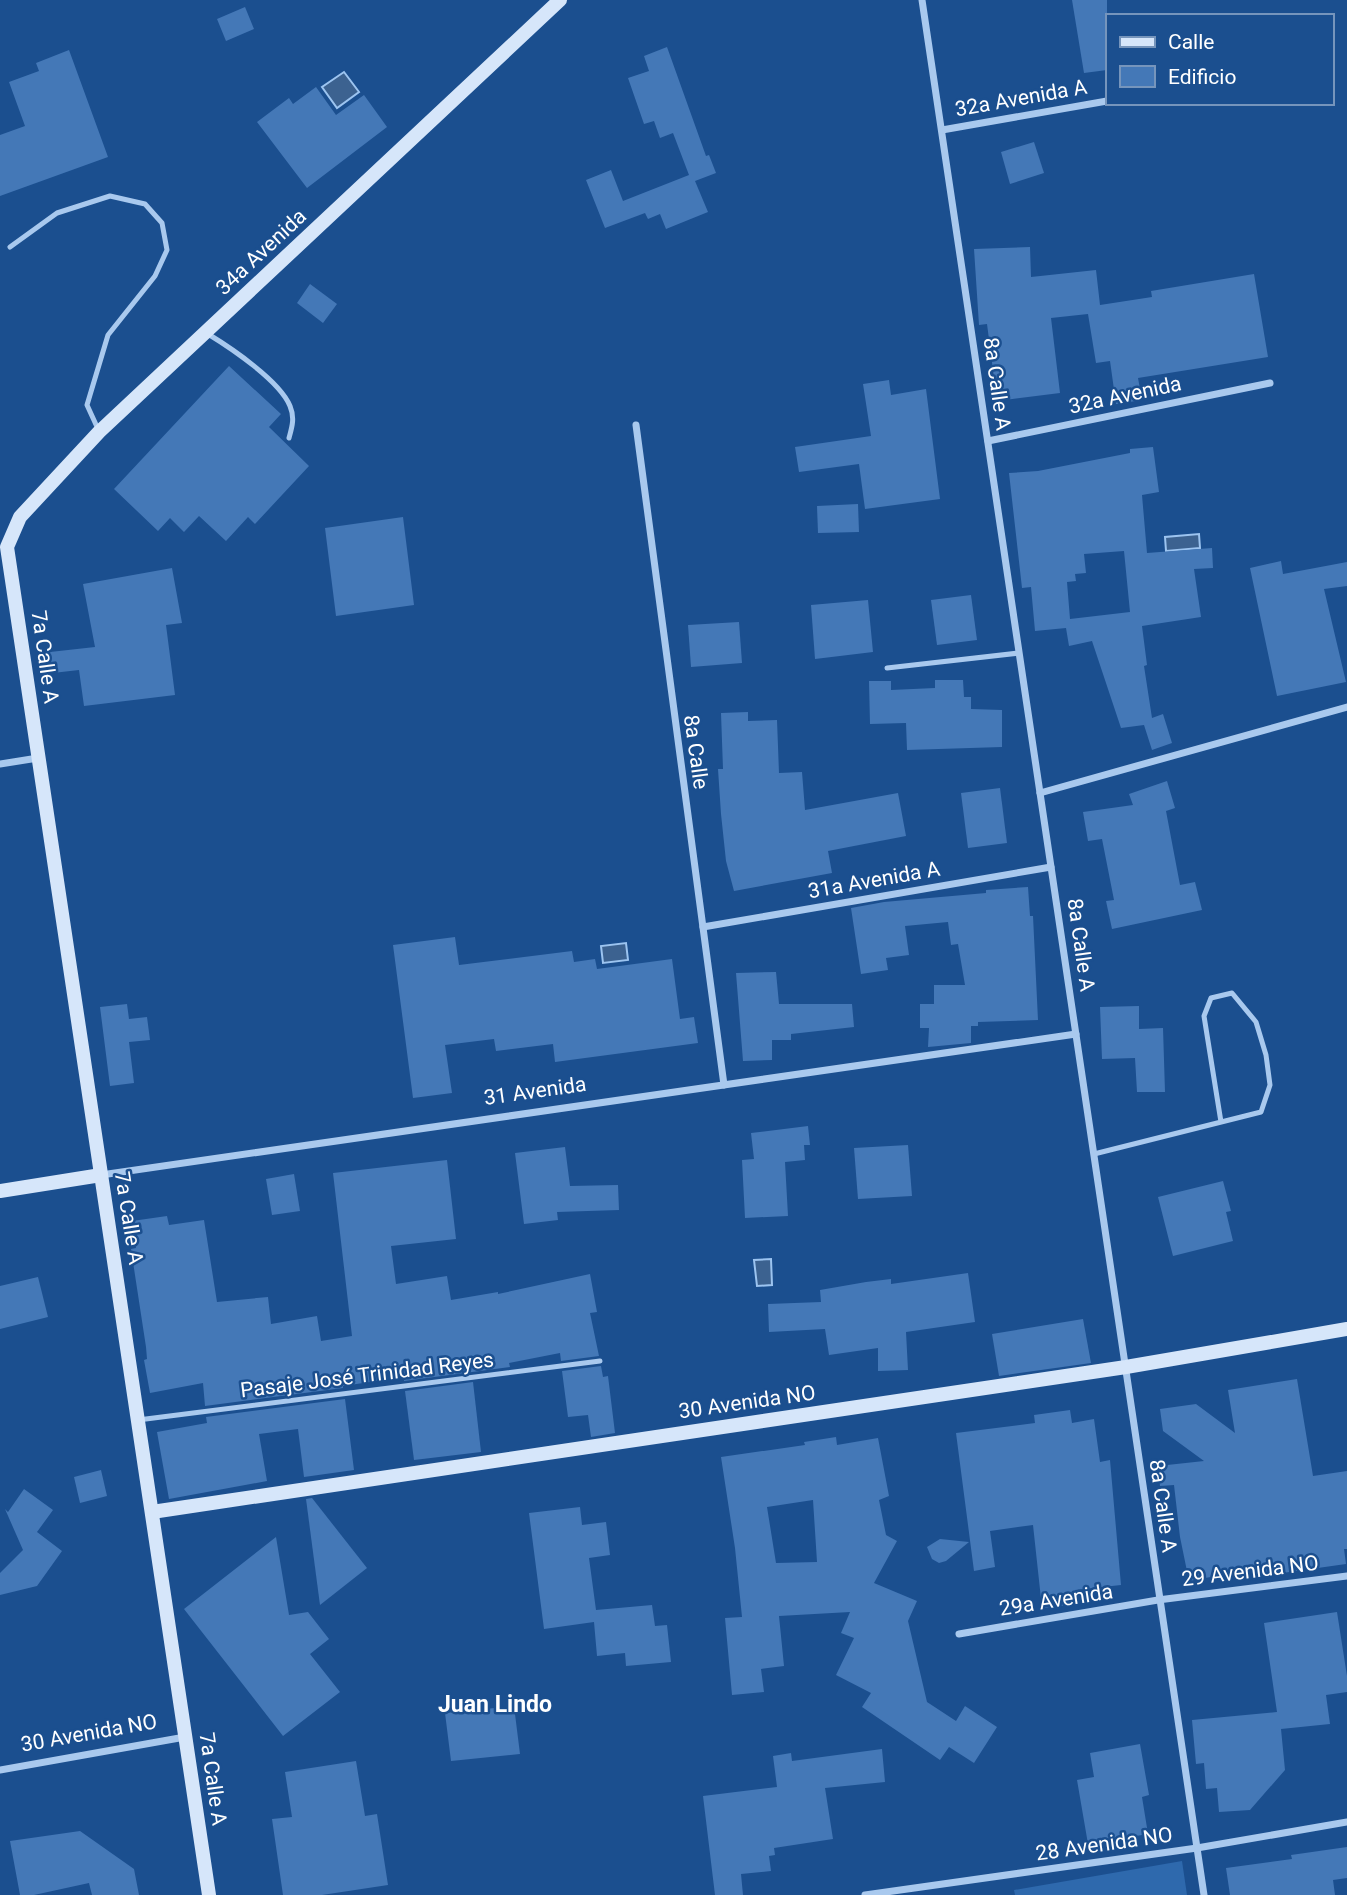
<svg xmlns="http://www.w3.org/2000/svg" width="1347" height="1895" viewBox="0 0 1347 1895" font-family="Roboto,sans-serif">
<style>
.green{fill:#2e69ad}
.water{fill:#3c6290;stroke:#9cc4f0;stroke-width:2}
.building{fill:#4478b7;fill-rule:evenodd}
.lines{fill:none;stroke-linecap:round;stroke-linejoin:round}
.lane{stroke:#a9c9ee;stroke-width:5}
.street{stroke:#a9c9ee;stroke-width:7}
.secondary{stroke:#d6e6fa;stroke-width:14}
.labels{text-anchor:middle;stroke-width:5;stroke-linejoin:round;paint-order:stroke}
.street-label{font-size:21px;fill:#fff;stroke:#1b4f8f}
.neighbourhood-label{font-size:23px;font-weight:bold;fill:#fff;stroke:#1b4f8f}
</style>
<rect width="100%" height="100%" fill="#1b4f8f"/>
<path class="green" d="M 1182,1861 L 1187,1895 L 1015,1895 L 1014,1890 Z"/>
<g class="water">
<path d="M 344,72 L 359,92 L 337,108 L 322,87 Z"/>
<path d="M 1199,534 L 1200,548 L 1166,551 L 1165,537 Z"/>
<path d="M 626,943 L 628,960 L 603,963 L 601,946 Z"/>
<path d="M 771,1259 L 772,1285 L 757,1286 L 754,1260 Z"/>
</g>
<g class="building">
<path d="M 1072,0 L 1107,0 L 1107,70 L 1084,73 Z"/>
<path d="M 245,7 L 254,29 L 226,41 L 217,19 Z"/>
<path d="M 667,47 L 706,156 L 709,155 L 716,173 L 695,181 L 708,212 L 666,229 L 660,214 L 648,219 L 645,213 L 605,228 L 586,180 L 611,170 L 623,201 L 689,175 L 673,133 L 660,138 L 654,121 L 644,124 L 628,78 L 649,71 L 644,56 Z"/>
<path d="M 69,50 L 108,157 L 0,196 L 0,135 L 25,126 L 9,82 L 39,71 L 36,63 Z"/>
<path d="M 316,87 L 336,115 L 364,95 L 387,127 L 307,188 L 257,122 L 289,98 L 293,104 Z"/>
<path d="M 1034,142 L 1044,173 L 1010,184 L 1001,152 Z"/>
<path d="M 1030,247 L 1031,277 L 1096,270 L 1100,305 L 1152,297 L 1151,291 L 1254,274 L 1268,357 L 1138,378 L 1142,400 L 1116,404 L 1110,361 L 1096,363 L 1088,314 L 1051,318 L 1060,393 L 997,401 L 987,324 L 979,325 L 974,249 Z"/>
<path d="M 310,284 L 337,304 L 323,323 L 297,303 Z"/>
<path d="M 229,366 L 281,414 L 269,427 L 309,466 L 255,524 L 248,517 L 226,541 L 199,516 L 184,532 L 170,518 L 158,531 L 114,489 Z"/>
<path d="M 889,380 L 891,395 L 926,389 L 940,499 L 865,509 L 859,464 L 799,472 L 795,447 L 871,436 L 863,384 Z"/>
<path d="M 1153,447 L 1159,492 L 1142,495 L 1147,553 L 1212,548 L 1213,568 L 1194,569 L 1201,617 L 1142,626 L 1147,665 L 1144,666 L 1152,718 L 1163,714 L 1172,743 L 1152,750 L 1144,725 L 1121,728 L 1092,641 L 1069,646 L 1066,628 L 1035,631 L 1031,587 L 1022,588 L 1009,473 L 1038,471 L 1130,453 L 1130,449 ZM 1124,551 L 1130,612 L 1070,619 L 1067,582 L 1076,581 L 1075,574 L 1086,573 L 1084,554 Z"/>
<path d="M 858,504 L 859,532 L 818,533 L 817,506 Z"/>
<path d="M 403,517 L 414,605 L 336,616 L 325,528 Z"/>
<path d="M 1281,561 L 1283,574 L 1347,562 L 1347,586 L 1324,589 L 1346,682 L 1277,696 L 1250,568 Z"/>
<path d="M 172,568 L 182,623 L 166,625 L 175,695 L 84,706 L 79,670 L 44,674 L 41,653 L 95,647 L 83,584 Z"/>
<path d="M 971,595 L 977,640 L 937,645 L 931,600 Z"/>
<path d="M 868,600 L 873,652 L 815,659 L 811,605 Z"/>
<path d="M 739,622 L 742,663 L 691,667 L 688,625 Z"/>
<path d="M 935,680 L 963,680 L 964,697 L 971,697 L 971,709 L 1002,710 L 1002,747 L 907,750 L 906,723 L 870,724 L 869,681 L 891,681 L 891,690 L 935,688 Z"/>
<path d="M 748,712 L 748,721 L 777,720 L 779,773 L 802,772 L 805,810 L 898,793 L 906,836 L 828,851 L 832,873 L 734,891 L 726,861 L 721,814 L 718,769 L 723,769 L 721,713 Z"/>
<path d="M 1167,781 L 1175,808 L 1166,811 L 1180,885 L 1195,882 L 1202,910 L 1112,929 L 1106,901 L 1114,900 L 1102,839 L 1088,841 L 1083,812 L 1133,805 L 1129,794 Z"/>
<path d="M 1000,788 L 1007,843 L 968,848 L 961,793 Z"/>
<path d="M 1028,887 L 1030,916 L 1033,916 L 1038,1020 L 978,1022 L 978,1026 L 971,1026 L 971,1043 L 928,1047 L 929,1028 L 920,1028 L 920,1004 L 934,1004 L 934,985 L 965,985 L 958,944 L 951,945 L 948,922 L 905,926 L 909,955 L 886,958 L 888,970 L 861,974 L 851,908 L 884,902 L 986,893 L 986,890 Z"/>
<path d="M 455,937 L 459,965 L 572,951 L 574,962 L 595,959 L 597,969 L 672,959 L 680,1019 L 694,1017 L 698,1043 L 555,1062 L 553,1044 L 496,1051 L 494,1039 L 445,1045 L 452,1093 L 413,1098 L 393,945 Z"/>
<path d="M 776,972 L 779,1004 L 852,1004 L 854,1027 L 791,1034 L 791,1040 L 772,1040 L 772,1060 L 743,1061 L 736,973 Z"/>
<path d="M 127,1004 L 129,1019 L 147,1017 L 150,1040 L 129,1042 L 134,1083 L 110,1086 L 100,1007 Z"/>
<path d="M 1139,1006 L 1139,1029 L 1163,1028 L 1165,1092 L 1137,1092 L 1135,1058 L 1102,1059 L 1100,1007 Z"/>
<path d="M 808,1126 L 810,1145 L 804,1145 L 805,1160 L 785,1162 L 788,1216 L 745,1218 L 742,1160 L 754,1159 L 751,1133 Z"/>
<path d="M 908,1145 L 912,1196 L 858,1199 L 854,1148 Z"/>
<path d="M 565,1147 L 570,1186 L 618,1185 L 619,1210 L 557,1212 L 558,1220 L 524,1224 L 515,1153 Z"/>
<path d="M 447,1160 L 456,1239 L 391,1246 L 396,1284 L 447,1276 L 451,1300 L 498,1292 L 498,1294 L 590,1274 L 597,1312 L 590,1313 L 599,1356 L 561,1361 L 560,1353 L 509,1363 L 510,1367 L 404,1381 L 404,1377 L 343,1386 L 343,1388 L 205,1406 L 203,1383 L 150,1393 L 144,1360 L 147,1359 L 146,1347 L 131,1249 L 136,1248 L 132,1221 L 167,1216 L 169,1225 L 204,1220 L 217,1302 L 268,1297 L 271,1324 L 317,1316 L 321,1341 L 352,1336 L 333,1173 Z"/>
<path d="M 294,1174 L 300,1211 L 272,1215 L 266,1179 Z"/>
<path d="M 1223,1181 L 1231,1211 L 1226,1212 L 1233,1241 L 1173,1256 L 1158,1197 Z"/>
<path d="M 968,1273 L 975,1322 L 906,1332 L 908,1370 L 878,1371 L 878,1348 L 829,1355 L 825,1329 L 769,1332 L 768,1304 L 821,1302 L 820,1290 L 866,1282 L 891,1279 L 891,1284 Z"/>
<path d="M 38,1277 L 48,1317 L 0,1329 L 0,1286 Z"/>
<path d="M 1083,1319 L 1091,1363 L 999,1376 L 992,1334 Z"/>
<path d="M 601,1366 L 603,1377 L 608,1376 L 615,1433 L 591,1437 L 588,1415 L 568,1417 L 562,1371 Z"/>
<path d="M 1297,1379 L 1313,1476 L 1347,1471 L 1347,1549 L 1344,1549 L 1346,1564 L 1255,1577 L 1254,1569 L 1189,1581 L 1180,1537 L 1174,1485 L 1160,1486 L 1158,1466 L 1204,1461 L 1163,1431 L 1160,1409 L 1196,1404 L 1235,1433 L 1228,1390 Z"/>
<path d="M 473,1382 L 481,1452 L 414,1460 L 405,1391 Z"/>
<path d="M 345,1399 L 354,1470 L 304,1477 L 298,1429 L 259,1434 L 267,1481 L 169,1499 L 157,1432 L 207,1423 L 206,1417 Z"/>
<path d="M 1070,1410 L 1072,1423 L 1094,1419 L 1100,1462 L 1110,1460 L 1121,1585 L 1075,1590 L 1077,1604 L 1042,1608 L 1033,1525 L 990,1531 L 995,1567 L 974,1571 L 956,1433 L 1035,1423 L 1034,1415 Z"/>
<path d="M 836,1437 L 837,1445 L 878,1438 L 889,1496 L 879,1500 L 886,1535 L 897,1541 L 874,1583 L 917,1601 L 908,1621 L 927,1702 L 956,1721 L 965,1706 L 997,1727 L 974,1763 L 949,1747 L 940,1760 L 862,1707 L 871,1693 L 836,1675 L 854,1638 L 841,1633 L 850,1612 L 779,1616 L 784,1666 L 761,1669 L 764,1692 L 732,1695 L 725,1618 L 742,1617 L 735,1548 L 721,1457 L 805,1445 L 804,1442 ZM 813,1500 L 817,1562 L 776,1563 L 767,1507 Z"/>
<path d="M 101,1470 L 107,1496 L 80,1503 L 74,1477 Z"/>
<path d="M 24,1489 L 53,1510 L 37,1532 L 62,1551 L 37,1586 L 0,1595 L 0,1573 L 23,1550 L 5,1509 L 8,1512 Z"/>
<path d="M 312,1498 L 367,1568 L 320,1605 L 306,1499 Z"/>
<path d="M 580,1507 L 582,1525 L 606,1522 L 610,1555 L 589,1558 L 596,1610 L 652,1605 L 655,1626 L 667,1625 L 671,1662 L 626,1666 L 625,1653 L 597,1656 L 594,1622 L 544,1629 L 529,1513 Z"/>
<path d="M 276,1537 L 289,1615 L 308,1612 L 329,1639 L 310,1654 L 340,1692 L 283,1736 L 184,1609 Z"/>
<path d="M 940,1539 L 969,1542 L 946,1561 L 939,1563 L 932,1559 L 927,1547 Z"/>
<path d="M 1337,1612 L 1347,1676 L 1347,1692 L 1326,1695 L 1330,1724 L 1281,1729 L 1285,1770 L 1250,1810 L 1219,1812 L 1217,1788 L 1206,1789 L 1204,1763 L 1196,1764 L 1192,1720 L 1277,1712 L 1264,1623 Z"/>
<path d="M 514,1706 L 520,1754 L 451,1761 L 445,1713 Z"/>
<path d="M 1140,1744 L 1149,1795 L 1142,1797 L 1148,1834 L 1088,1844 L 1077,1780 L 1094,1777 L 1090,1753 Z"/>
<path d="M 882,1749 L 885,1782 L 825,1788 L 833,1839 L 774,1848 L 775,1855 L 769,1856 L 771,1871 L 741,1874 L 743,1895 L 715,1895 L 703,1796 L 777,1787 L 773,1756 L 791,1753 L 792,1761 Z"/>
<path d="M 356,1761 L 365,1816 L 377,1814 L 388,1885 L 322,1895 L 283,1895 L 272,1819 L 292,1817 L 285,1772 Z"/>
<path d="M 80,1831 L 134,1869 L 139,1895 L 92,1895 L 89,1883 L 34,1895 L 20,1895 L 10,1841 Z"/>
<path d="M 1347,1847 L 1347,1878 L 1333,1880 L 1335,1895 L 1230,1895 L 1226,1868 L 1292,1859 L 1291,1855 Z"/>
</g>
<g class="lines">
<g class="lane">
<path d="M 10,247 L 57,213 L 110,196 L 145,204 L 162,223 L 167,250 L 155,276 L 108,335 L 87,405 L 98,429"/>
<path d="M 208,334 C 231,348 280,381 290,406 C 295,418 292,427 289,438"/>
<path d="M 887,668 L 1019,653"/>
<path d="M 1094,1154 L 1261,1112 L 1270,1085 L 1266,1055 L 1256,1022 L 1232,993 L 1211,998 L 1204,1016 L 1221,1122"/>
<path d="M 138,1420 L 600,1361"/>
</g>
<g class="street">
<path d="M 922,0 C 1016,632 1108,1264 1204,1895"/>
<path d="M 942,130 L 1107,101"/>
<path d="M 636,425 L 724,1085"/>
<path d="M 988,441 L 1270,383"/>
<path d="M 0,764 L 38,758"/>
<path d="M 1040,793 L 1347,707"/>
<path d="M 703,927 L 1051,867"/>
<path d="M 101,1175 L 1076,1034"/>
<path d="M 959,1634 L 1158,1600 L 1347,1576"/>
<path d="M 0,1770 L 185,1737"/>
<path d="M 865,1895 L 1197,1848 L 1347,1822"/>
</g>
<g class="secondary">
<path d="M 0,1191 L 101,1175"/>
<path d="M 152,1512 L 1126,1367 L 1347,1329"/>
<path d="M 209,1895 L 7,547 L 20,517 L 99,432 L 560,0"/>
</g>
</g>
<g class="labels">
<g class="street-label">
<text transform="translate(1021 98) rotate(-10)" y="7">32a Avenida A</text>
<text transform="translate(261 252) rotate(-43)" y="7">34a Avenida</text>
<text transform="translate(997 384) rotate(82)" y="7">8a Calle A</text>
<text transform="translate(1125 395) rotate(-12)" y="7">32a Avenida</text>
<text transform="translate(45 657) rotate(82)" y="7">7a Calle A</text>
<text transform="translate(696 752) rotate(82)" y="7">8a Calle</text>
<text transform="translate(874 880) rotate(-10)" y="7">31a Avenida A</text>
<text transform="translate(1081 945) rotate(82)" y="7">8a Calle A</text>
<text transform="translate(535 1091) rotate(-8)" y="7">31 Avenida</text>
<text transform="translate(129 1218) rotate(81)" y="7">7a Calle A</text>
<text transform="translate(367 1375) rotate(-7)" y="7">Pasaje José Trinidad Reyes</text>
<text transform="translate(747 1402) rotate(-8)" y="7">30 Avenida NO</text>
<text transform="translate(1163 1506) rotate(82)" y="7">8a Calle A</text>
<text transform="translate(1250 1571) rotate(-7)" y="7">29 Avenida NO</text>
<text transform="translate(1056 1600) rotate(-9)" y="7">29a Avenida</text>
<text transform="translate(89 1733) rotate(-10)" y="7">30 Avenida NO</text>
<text transform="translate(213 1779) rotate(82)" y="7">7a Calle A</text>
<text transform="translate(1104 1844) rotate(-8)" y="7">28 Avenida NO</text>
</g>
<g class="neighbourhood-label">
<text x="495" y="1712">Juan Lindo</text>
</g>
</g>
<rect x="1106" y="14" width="228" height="91" fill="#1b4f8f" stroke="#7695bc" stroke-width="2"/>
<rect x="1120" y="37" width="35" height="10" fill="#d6e6fa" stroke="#7695bc" stroke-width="2"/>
<text x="1168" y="49" font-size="21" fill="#ffffff">Calle</text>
<rect x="1120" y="66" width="35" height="21" fill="#4478b7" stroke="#7695bc" stroke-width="2"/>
<text x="1168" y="84" font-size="21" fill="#ffffff">Edificio</text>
</svg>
